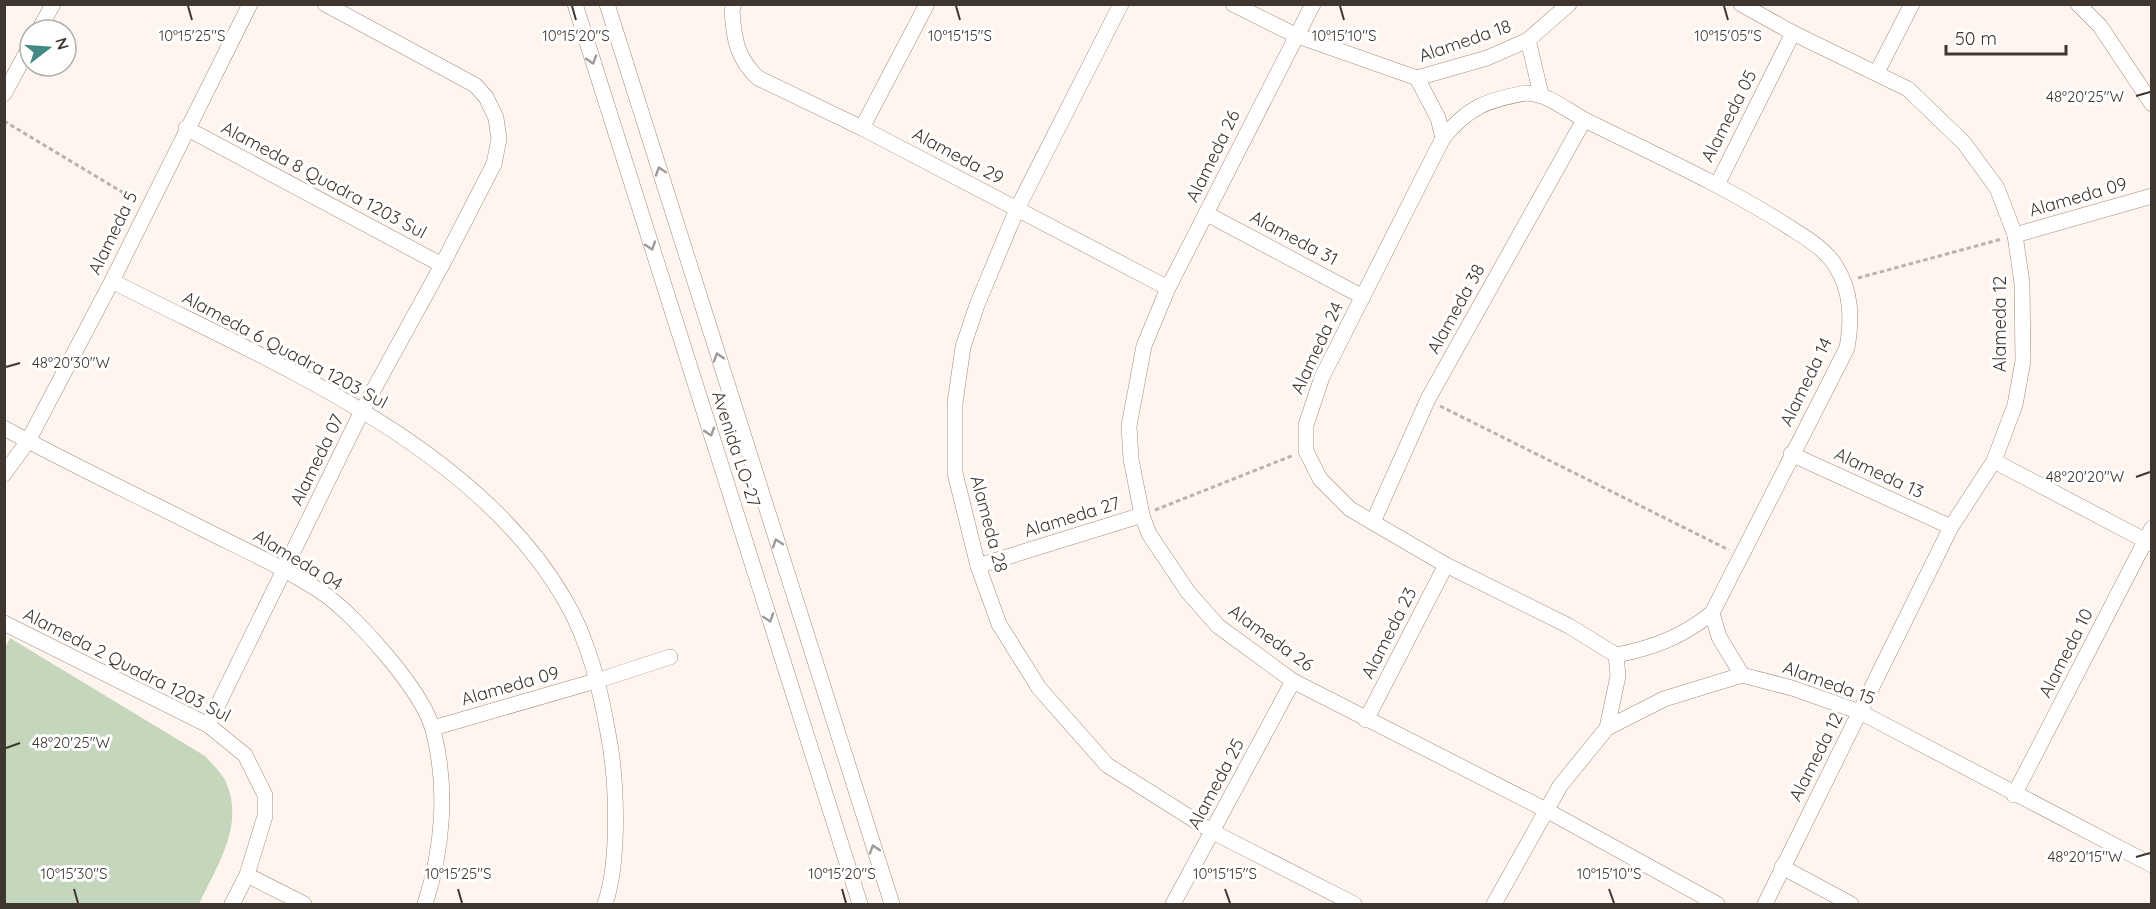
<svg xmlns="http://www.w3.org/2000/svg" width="2156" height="909" viewBox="0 0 2156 909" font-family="Quicksand,sans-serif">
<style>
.green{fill:#c4d6bc}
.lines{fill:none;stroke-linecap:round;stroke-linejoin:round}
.minor-casing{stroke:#a18b7b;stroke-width:16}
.path{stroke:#bcb2ab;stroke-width:3;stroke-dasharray:4.5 3;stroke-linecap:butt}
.minor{stroke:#fff;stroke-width:15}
.oneway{stroke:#9f9a97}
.ticks{fill:none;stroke:#3f362f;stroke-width:2}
.labels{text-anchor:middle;stroke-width:6;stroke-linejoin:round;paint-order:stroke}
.street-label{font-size:18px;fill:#3f362f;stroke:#fff}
.ticks-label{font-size:15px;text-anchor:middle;fill:#3f362f;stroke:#fff;stroke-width:6;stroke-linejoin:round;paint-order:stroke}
</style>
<rect width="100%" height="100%" fill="#fff5ee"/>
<path class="green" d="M 10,638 L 205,756 C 212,764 222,773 226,782 C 245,825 217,866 199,904 L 5,904 L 4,650 Z"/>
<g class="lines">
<g class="minor-casing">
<g id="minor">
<path d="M 575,4 L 860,904"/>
<path d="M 607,4 L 892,904"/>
<path d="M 734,4 L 732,11 C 734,40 737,58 758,78 L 862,128 L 1168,288"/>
<path d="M 1121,4 L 1017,209 L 977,305 L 963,347 L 955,403 L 955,473 L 978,566 L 999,624 L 1039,688 L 1107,765 L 1213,832 L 1354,904"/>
<path d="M 1233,4 L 1295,35 L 1417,78 L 1487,58 L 1528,40 L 1569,4"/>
<path d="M 1313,4 L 1168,288 L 1144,346 L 1129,426 L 1131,459 L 1142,515 L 1149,534 L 1188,592 L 1218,626 L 1293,681 L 1546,810 L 1717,904"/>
<path d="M 1741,4 L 1793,33 L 1908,89 L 1964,143 L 1997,188 L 2015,235 L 2022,283 L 2023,361 L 2015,405 L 1994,461 L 1951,527 L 1765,904"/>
<path d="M 2078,4 L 2100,26 L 2152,104"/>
<path d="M 39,30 L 53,4"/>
<path d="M 1528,40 L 1541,94"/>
<path d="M 1877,72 L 1912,4"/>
<path d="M 1417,78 L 1438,118 L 1443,138"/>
<path d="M 1526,93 C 1551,94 1569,113 1591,123 C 1658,156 1727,187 1789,227 C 1806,238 1824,248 1835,265 C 1852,291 1852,319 1847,348 L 1712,613 C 1682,637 1653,648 1616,655 L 1569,626 L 1446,565 L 1350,509 L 1320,479 L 1306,451 L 1306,425 L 1322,377 L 1443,138 C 1468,107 1487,100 1526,93 Z"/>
<path d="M 4,94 L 30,46"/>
<path d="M 186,128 L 442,265"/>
<path d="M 862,128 L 927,4"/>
<path d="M 1717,185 L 1793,33"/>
<path d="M 1207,214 L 1363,297"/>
<path d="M 2015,235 L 2152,196"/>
<path d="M 112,281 C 267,361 474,442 565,600 C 589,641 600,688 608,733 C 617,779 620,860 605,904"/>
<path d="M 4,428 C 68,463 134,494 199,527 C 240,548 284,567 323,593 C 356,616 423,691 433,730 C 448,787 443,849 425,904"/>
<path d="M 1791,454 L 1951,527"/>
<path d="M 1994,461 L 2152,544"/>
<path d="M 4,474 L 28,441 L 112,281 L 250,4"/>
<path d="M 1373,522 L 1428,399 L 1584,120"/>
<path d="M 978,566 L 1142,515"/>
<path d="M 1712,613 L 1719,637 L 1742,675"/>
<path d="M 4,623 L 208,725 L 245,755 L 265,795 L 265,816 L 247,875 L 232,904"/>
<path d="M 1366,720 L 1446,565"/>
<path d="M 208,725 L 363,409 L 442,265 L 494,164 L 499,139 L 496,118 L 486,97 L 475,85 L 325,4"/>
<path d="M 433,728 L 599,680 L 670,657"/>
<path d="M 1607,728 L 1618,676 L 1616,655"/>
<path d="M 2014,795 L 2152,528"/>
<path d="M 1782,867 L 1851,904"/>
<path d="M 247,875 L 304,904"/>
<path d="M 1173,904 L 1293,681"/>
<path d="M 1494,904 L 1560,786 L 1607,728 L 1664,699 L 1742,675 L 1792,688 L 1860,712 L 2152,865"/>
</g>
</g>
<g class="path">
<path d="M 4,121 L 137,201"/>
<path d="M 1858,278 L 2002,239"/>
<path d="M 1440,406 L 1729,550"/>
<path d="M 1155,510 L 1294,455"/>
</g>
<use href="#minor" class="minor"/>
</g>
<defs><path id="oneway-chevron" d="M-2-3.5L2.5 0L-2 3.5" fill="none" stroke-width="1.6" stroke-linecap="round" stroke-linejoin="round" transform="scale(1.5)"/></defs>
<g class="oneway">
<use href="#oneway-chevron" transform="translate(592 60) rotate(72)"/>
<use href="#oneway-chevron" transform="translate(660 171) rotate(-108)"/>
<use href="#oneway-chevron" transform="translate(651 246) rotate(72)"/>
<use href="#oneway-chevron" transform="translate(718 357) rotate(-108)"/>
<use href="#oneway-chevron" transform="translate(710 432) rotate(72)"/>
<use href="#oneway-chevron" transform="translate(777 543) rotate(-108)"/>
<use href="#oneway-chevron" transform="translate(769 618) rotate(72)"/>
<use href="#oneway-chevron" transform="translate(874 849) rotate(-108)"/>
</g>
<path class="ticks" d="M 188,6 L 192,20M 572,6 L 576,20M 956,6 L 960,20M 1340,6 L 1344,20M 1724,6 L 1728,20M 2136,96 L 2150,92M 6,367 L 20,363M 2136,477 L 2150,472M 6,748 L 20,743M 2136,857 L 2150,853M 74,889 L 78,903M 458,889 L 462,903M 842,889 L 846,903M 1225,889 L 1230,903M 1609,889 L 1614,903"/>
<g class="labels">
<g class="street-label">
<text transform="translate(1465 41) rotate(-19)" y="6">Alameda 18</text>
<text transform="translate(1729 116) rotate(-63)" y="6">Alameda 05</text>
<text transform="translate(958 156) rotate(28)" y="6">Alameda 29</text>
<text transform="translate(1213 156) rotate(-64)" y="6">Alameda 26</text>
<text transform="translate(324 180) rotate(28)" y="6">Alameda 8 Quadra 1203 Sul</text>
<text transform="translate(2078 197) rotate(-16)" y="6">Alameda 09</text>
<text transform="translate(113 233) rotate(-64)" y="6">Alameda 5</text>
<text transform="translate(1294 238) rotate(28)" y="6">Alameda 31</text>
<text transform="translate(1456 309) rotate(-61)" y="6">Alameda 38</text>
<text transform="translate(2000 324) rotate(-90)" y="6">Alameda 12</text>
<text transform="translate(1317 348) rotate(-65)" y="6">Alameda 24</text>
<text transform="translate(285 350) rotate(28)" y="6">Alameda 6 Quadra 1203 Sul</text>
<text transform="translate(1806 382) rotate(-64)" y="6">Alameda 14</text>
<text transform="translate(736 449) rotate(72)" y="6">Avenida LO-27</text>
<text transform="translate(317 460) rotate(-64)" y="6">Alameda 07</text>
<text transform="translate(1879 473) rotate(25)" y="6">Alameda 13</text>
<text transform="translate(1072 517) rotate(-17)" y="6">Alameda 27</text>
<text transform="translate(989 524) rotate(75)" y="6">Alameda 28</text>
<text transform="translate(298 560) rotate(31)" y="6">Alameda 04</text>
<text transform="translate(1389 633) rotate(-63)" y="6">Alameda 23</text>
<text transform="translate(1271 638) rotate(36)" y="6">Alameda 26</text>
<text transform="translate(2066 653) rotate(-63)" y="6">Alameda 10</text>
<text transform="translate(127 665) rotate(27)" y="6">Alameda 2 Quadra 1203 Sul</text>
<text transform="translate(1829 683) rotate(20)" y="6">Alameda 15</text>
<text transform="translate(510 686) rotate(-16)" y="6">Alameda 09</text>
<text transform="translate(1816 757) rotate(-63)" y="6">Alameda 12</text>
<text transform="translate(1216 784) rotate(-62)" y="6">Alameda 25</text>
</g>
</g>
<g class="ticks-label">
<text x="192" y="41">10°15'25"S</text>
<text x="576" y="41">10°15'20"S</text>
<text x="960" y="41">10°15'15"S</text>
<text x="1344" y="41">10°15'10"S</text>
<text x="1728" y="41">10°15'05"S</text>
<text x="2085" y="102">48°20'25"W</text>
<text x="71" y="368">48°20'30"W</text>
<text x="2085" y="482">48°20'20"W</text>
<text x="71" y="748">48°20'25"W</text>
<text x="2085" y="862">48°20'15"W</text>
<text x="74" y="879">10°15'30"S</text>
<text x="458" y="879">10°15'25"S</text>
<text x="842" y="879">10°15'20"S</text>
<text x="1225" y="879">10°15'15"S</text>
<text x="1609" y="879">10°15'10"S</text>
</g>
<rect width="2156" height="909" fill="none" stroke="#3f362f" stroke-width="12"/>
<g transform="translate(48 48) rotate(73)"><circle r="28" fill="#ffffff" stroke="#b2afac" stroke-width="1.5"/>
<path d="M0-4.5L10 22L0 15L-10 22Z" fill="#438983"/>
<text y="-9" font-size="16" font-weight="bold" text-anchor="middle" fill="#3f362f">N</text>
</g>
<path d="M1946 45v9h120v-9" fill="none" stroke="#3f362f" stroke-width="3"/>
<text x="1955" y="45" font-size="18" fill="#3f362f" stroke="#ffffff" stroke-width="4.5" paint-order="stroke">50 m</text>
</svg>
